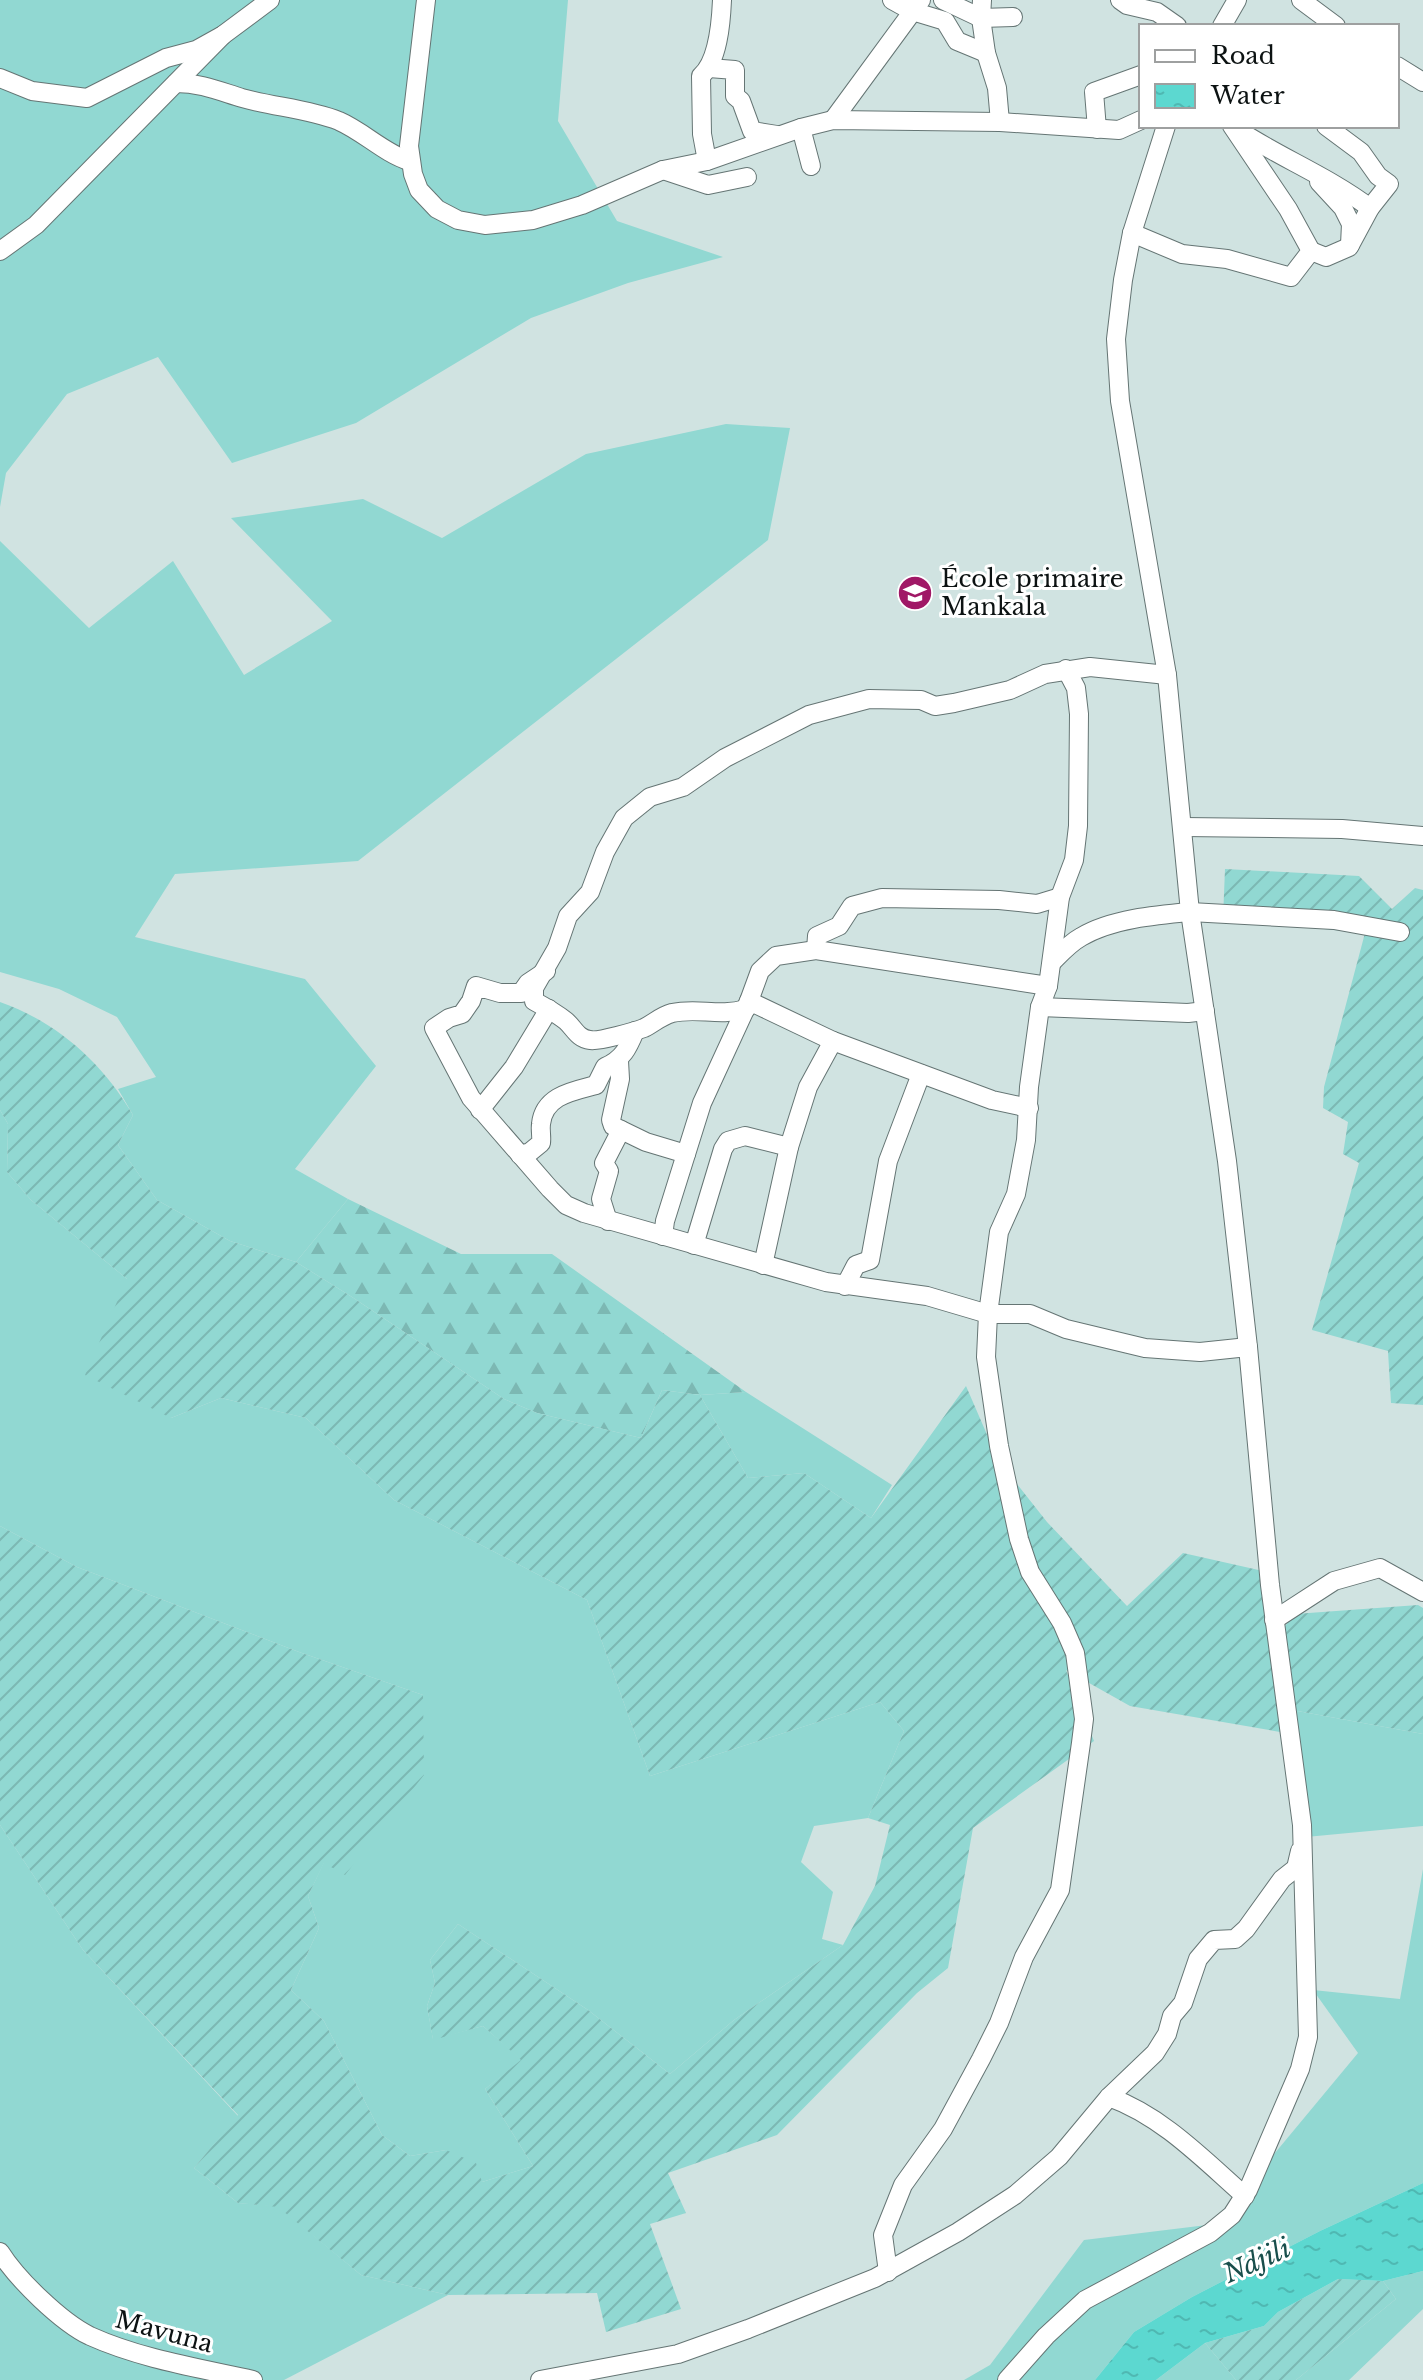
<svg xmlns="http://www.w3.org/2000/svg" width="1423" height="2380" viewBox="0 0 1423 2380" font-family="'Libre Baskerville',serif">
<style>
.grass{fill:#91d8d2}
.forest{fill:url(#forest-firs)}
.garden{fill:url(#garden-furrows)}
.water{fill:url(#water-ripples)}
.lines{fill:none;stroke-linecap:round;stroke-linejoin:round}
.minor-casing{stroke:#657574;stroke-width:20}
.minor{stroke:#fff;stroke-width:18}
.labels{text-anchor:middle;stroke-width:6;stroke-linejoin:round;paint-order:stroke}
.poi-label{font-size:24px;fill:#0c1212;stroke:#fff;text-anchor:start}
.street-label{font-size:24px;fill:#0c1212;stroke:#fff}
.water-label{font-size:26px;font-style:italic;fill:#194f4c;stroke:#fff}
</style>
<defs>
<pattern id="forest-firs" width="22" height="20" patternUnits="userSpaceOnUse" patternTransform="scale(2)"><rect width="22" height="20" fill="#91d8d2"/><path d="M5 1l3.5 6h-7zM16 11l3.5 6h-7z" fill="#7cb8b3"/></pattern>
<pattern id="garden-furrows" width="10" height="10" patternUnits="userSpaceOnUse" patternTransform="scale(2)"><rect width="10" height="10" fill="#91d8d2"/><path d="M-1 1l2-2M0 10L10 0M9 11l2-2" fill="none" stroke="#7cb8b3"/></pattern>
<pattern id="water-ripples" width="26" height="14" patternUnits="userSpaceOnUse" patternTransform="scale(2)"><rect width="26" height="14" fill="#5cd8d0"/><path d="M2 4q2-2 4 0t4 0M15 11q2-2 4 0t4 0" fill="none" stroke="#4fb8b2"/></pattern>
</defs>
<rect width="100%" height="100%" fill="#d0e3e1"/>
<g class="grass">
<path d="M 0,0 L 568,0 L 558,121 L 617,221 L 723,257 L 628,283 L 531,318 L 356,423 L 232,463 L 158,357 L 67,394 L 6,473 L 0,507 Z"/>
<path d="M 726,424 L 790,428 L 768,540 L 358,861 L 175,874 L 135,937 L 305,979 L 376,1066 L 295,1169 L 348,1199 L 296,1262 L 230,1241 L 157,1200 L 118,1145 L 133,1115 L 118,1089 L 156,1077 L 117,1017 L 59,989 L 0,972 L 0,541 L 89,628 L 173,561 L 244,675 L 332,621 L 231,518 L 363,499 L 442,538 L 586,454 Z"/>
<path d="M 0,1110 L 8,1124 L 7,1172 L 31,1200 L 127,1279 L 171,1418 L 221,1398 L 306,1418 L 394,1500 L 587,1600 L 650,1776 L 880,1702 L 904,1731 L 868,1818 L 814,1826 L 801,1862 L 833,1892 L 822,1939 L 843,1945 L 734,2020 L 670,2074 L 588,2010 L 458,1924 L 430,1960 L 435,1983 L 427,2006 L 433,2039 L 483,2026 L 522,2060 L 485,2089 L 533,2166 L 482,2182 L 446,2150 L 410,2156 L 382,2135 L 324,2021 L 291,1990 L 319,1928 L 308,1896 L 324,1862 L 423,1695 L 299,1652 L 77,1567 L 0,1526 Z"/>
<path d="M 746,1392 L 892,1485 L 871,1518 L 804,1473 L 748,1478 L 700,1395 Z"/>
<path d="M 1292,1710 L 1423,1734 L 1423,1826 L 1306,1837 Z"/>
<path d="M 0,1825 L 83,1950 L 238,2116 L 194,2168 L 238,2203 L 278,2206 L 361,2275 L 448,2295 L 284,2380 L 0,2380 Z"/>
<path d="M 1423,1869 L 1423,2183 L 1320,2231 L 1192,2297 L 1134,2332 L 1095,2380 L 964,2380 L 990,2365 L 1084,2240 L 1207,2225 L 1245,2189 L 1358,2053 L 1313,1990 L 1400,1999 Z"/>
<path d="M 1423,2271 L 1423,2309 L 1349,2380 L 1296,2380 L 1396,2299 L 1383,2281 Z"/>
<path d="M 1205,2343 L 1236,2380 L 1156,2380 Z"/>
</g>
<path class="forest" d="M 348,1199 L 461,1254 L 552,1254 L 746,1392 L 700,1395 L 662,1390 L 641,1438 L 537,1413 L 504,1399 L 352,1297 L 296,1262 Z"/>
<g class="garden">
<path d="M 1225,869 L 1359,876 L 1392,909 L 1415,888 L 1423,890 L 1423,1405 L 1391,1403 L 1388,1351 L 1312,1330 L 1359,1163 L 1343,1154 L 1348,1122 L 1323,1108 L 1324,1087 L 1365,933 L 1223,919 Z"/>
<path d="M 0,1002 C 57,1022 103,1063 133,1115 L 118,1145 L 157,1200 L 230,1241 L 296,1262 L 352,1297 L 504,1399 L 537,1413 L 641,1438 L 662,1390 L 700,1395 L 748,1478 L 804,1473 L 871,1518 L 966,1386 L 998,1460 L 1047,1522 L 1127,1606 L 1183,1553 L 1263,1571 L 1280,1732 L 1130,1706 L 1066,1670 L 1094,1741 L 973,1828 L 948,1968 L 917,1993 L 777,2135 L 668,2173 L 686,2213 L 650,2224 L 681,2309 L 606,2332 L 597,2293 L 448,2295 L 361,2275 L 278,2207 L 238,2203 L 194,2168 L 238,2115 L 83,1950 L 0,1825 L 0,1526 L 77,1567 L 299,1652 L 423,1695 L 424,1775 L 345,1875 L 324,1863 L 308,1896 L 319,1928 L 291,1990 L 324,2021 L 382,2135 L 410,2156 L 446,2150 L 476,2163 L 482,2182 L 533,2166 L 485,2089 L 521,2060 L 483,2026 L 433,2040 L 427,2006 L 435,1983 L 430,1960 L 458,1924 L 588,2010 L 670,2074 L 734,2020 L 843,1945 L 875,1886 L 890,1825 L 868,1818 L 904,1731 L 880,1702 L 650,1776 L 587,1600 L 394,1500 L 306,1418 L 221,1398 L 171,1418 L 85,1375 L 127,1279 L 31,1200 L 7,1172 L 8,1124 L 0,1110 Z"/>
<path d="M 1418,1605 L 1423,1608 L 1423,1734 L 1292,1710 L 1280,1632 L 1295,1614 Z"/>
<path d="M 1338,2279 L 1383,2281 L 1396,2299 L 1296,2380 L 1236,2380 L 1205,2343 L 1264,2326 L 1278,2312 Z"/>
</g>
<path class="water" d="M 1423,2183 L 1423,2271 L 1383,2281 L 1338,2279 L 1278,2312 L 1264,2326 L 1205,2343 L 1156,2380 L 1095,2380 L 1134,2332 L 1192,2297 L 1320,2231 Z"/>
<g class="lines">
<g class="minor-casing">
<g id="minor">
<path d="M 426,0 L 409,146 L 413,174 L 419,190 L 437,209 L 458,220 L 485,225 L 533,220 L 582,205 L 663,170 L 707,161 L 801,128 L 833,120 L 1000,122 L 1119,130 L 1141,120"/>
<path d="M 892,0 L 912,11 L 945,21 L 957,41 L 986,53"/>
<path d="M 943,0 L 981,18 L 1013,17"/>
<path d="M 982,0 L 981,18 L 986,53 L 997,88 L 1000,122"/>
<path d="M 1120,0 L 1127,5 L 1157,12 L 1177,26"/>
<path d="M 1301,0 L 1336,26"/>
<path d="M 1222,26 L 1237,0"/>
<path d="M 1397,66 L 1423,82"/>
<path d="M 709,68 L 735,70 L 735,96 L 741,101 L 752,131 L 777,135"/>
<path d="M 0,78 L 32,91 L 87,98 L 166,58 L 196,50 L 223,35 L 270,0"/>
<path d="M 176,83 C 201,83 219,91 242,98 C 274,107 309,109 339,121 C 364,132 384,153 409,161"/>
<path d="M 833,120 L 921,0"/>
<path d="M 801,128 L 811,166"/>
<path d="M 1097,129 L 1094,92 L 1141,75"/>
<path d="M 1238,130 C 1281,158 1329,177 1370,208"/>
<path d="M 707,161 L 702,134 L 701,76 C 718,61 721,23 722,0"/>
<path d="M 663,170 L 708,185 L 747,177"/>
<path d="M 1319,182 L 1343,208 L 1351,224 L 1350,245"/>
<path d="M 1132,233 L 1182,254 L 1227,259 L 1291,277 L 1311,251 L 1288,209 L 1232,126"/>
<path d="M 0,251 L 36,225 L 223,35"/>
<path d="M 1311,251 L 1326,257 L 1349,247 L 1370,208 L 1389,184 L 1378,176 L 1361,152 L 1326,126"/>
<path d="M 1183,827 L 1342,829 L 1423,836"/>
<path d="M 816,950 L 817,936 L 839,926 L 852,906 L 882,898 L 999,900 L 1037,904 L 1060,897"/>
<path d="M 1052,962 C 1061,953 1070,943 1081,937 C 1111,919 1156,915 1190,912 L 1334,920 L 1400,932"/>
<path d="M 546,971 L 528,983 L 521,993 L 500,993 L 476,986 L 471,1001 L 462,1014 L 449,1018 L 434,1028 L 471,1098 L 550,1189 L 566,1205 L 584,1213 L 826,1282 L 927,1296 L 988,1314 L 1030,1314 L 1066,1329 L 1145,1348 L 1200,1352 L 1248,1347"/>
<path d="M 749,1001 L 760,971 L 776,956 L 816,950 L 1048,986"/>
<path d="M 1040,1007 L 1188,1013 L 1205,1011"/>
<path d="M 746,1009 C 718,1017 698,1007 672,1013 C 661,1016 654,1023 644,1028 C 636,1031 598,1042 590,1040 C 578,1039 574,1028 566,1021 C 556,1013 545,1007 534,1001 L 534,988 L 557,948 L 568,916 L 590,892 L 605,852 L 624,818 L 650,797 L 683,787 L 725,758 L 809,715 L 869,699 L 921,700 L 935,706 L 954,703 L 1010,690 L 1045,674 L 1090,667 L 1167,675"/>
<path d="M 619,1061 L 620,1079 L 611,1120 L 613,1126 L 646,1142 L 686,1154"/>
<path d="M 480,1110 L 514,1067 L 549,1009"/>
<path d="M 520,1155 L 530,1152 L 541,1143 C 542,1136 540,1131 541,1124 C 544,1095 574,1091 596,1085 L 605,1067 C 623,1059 628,1048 635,1031"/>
<path d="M 608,1221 L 601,1199 L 609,1171 L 604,1163 L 621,1130"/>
<path d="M 663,1236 L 665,1221 L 702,1103 L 749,1001 L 833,1041 L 992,1100 L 1029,1108"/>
<path d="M 694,1245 L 723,1149 L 728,1141 L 745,1136 L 789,1147"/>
<path d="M 763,1265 L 789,1147 L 808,1087 L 833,1041"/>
<path d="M 845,1286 L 856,1265 L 870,1260 L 888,1161 L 921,1074"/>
<path d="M 1274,1620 L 1334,1581 L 1380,1568 L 1423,1592"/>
<path d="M 1109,2097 C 1162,2116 1203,2159 1245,2196"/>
<path d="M 0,2252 C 17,2279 61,2322 90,2336 C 141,2359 199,2368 253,2380"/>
<path d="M 888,2272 L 883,2235 L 903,2185 L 943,2129 L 981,2059 L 999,2023 L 1024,1957 L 1060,1890 L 1081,1743 L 1084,1719 L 1075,1653 L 1062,1623 L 1030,1572 L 1019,1539 L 999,1446 L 986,1357 L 988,1314 L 999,1232 L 1016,1194 L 1026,1140 L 1029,1087 L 1040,1007 L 1048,986 L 1060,897 L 1074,860 L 1078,826 L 1079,714 L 1076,688 L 1066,669"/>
<path d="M 540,2380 L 678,2354 L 748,2329 L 875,2278 L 958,2232 L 1015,2195 L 1059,2157 L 1109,2097 L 1155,2053 L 1167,2034 L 1172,2016 L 1183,2003 L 1198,1959 L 1214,1940 L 1235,1939 L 1246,1929 L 1282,1879 L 1296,1868 L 1300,1851"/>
<path d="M 1007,2380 L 1046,2336 L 1085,2300 L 1210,2233 L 1232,2215 L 1248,2190 L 1300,2069 L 1308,2037 L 1302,1825 L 1270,1585 L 1248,1347 L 1227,1161 L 1190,912 L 1167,675 L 1120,401 L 1116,339 L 1123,280 L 1132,233 L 1166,126"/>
</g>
</g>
<use href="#minor" class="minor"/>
</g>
<defs>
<g id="school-disc" transform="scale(1.8)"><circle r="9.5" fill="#a01866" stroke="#fff"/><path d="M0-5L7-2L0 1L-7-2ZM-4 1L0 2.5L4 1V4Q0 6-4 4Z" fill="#fff"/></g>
</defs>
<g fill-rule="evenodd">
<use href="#school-disc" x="915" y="593"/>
</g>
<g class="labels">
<g class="poi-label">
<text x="941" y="587">École primaire<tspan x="941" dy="28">Mankala</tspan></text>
</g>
<g class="street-label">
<text transform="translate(164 2332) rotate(15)" y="8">Mavuna</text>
</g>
<g class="water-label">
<text transform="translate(1257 2261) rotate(-24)" y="9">Ndjili</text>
</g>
</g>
<rect x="1139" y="24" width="260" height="104" fill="#ffffff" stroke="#9ea0a0" stroke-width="2"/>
<rect x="1155" y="50" width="40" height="12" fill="#ffffff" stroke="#9ea0a0" stroke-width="2"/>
<text x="1211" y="64" font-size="24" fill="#0c1212">Road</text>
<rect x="1155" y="84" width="40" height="24" fill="url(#water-ripples)" stroke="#9ea0a0" stroke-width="2"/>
<text x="1211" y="104" font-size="24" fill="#0c1212">Water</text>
</svg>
